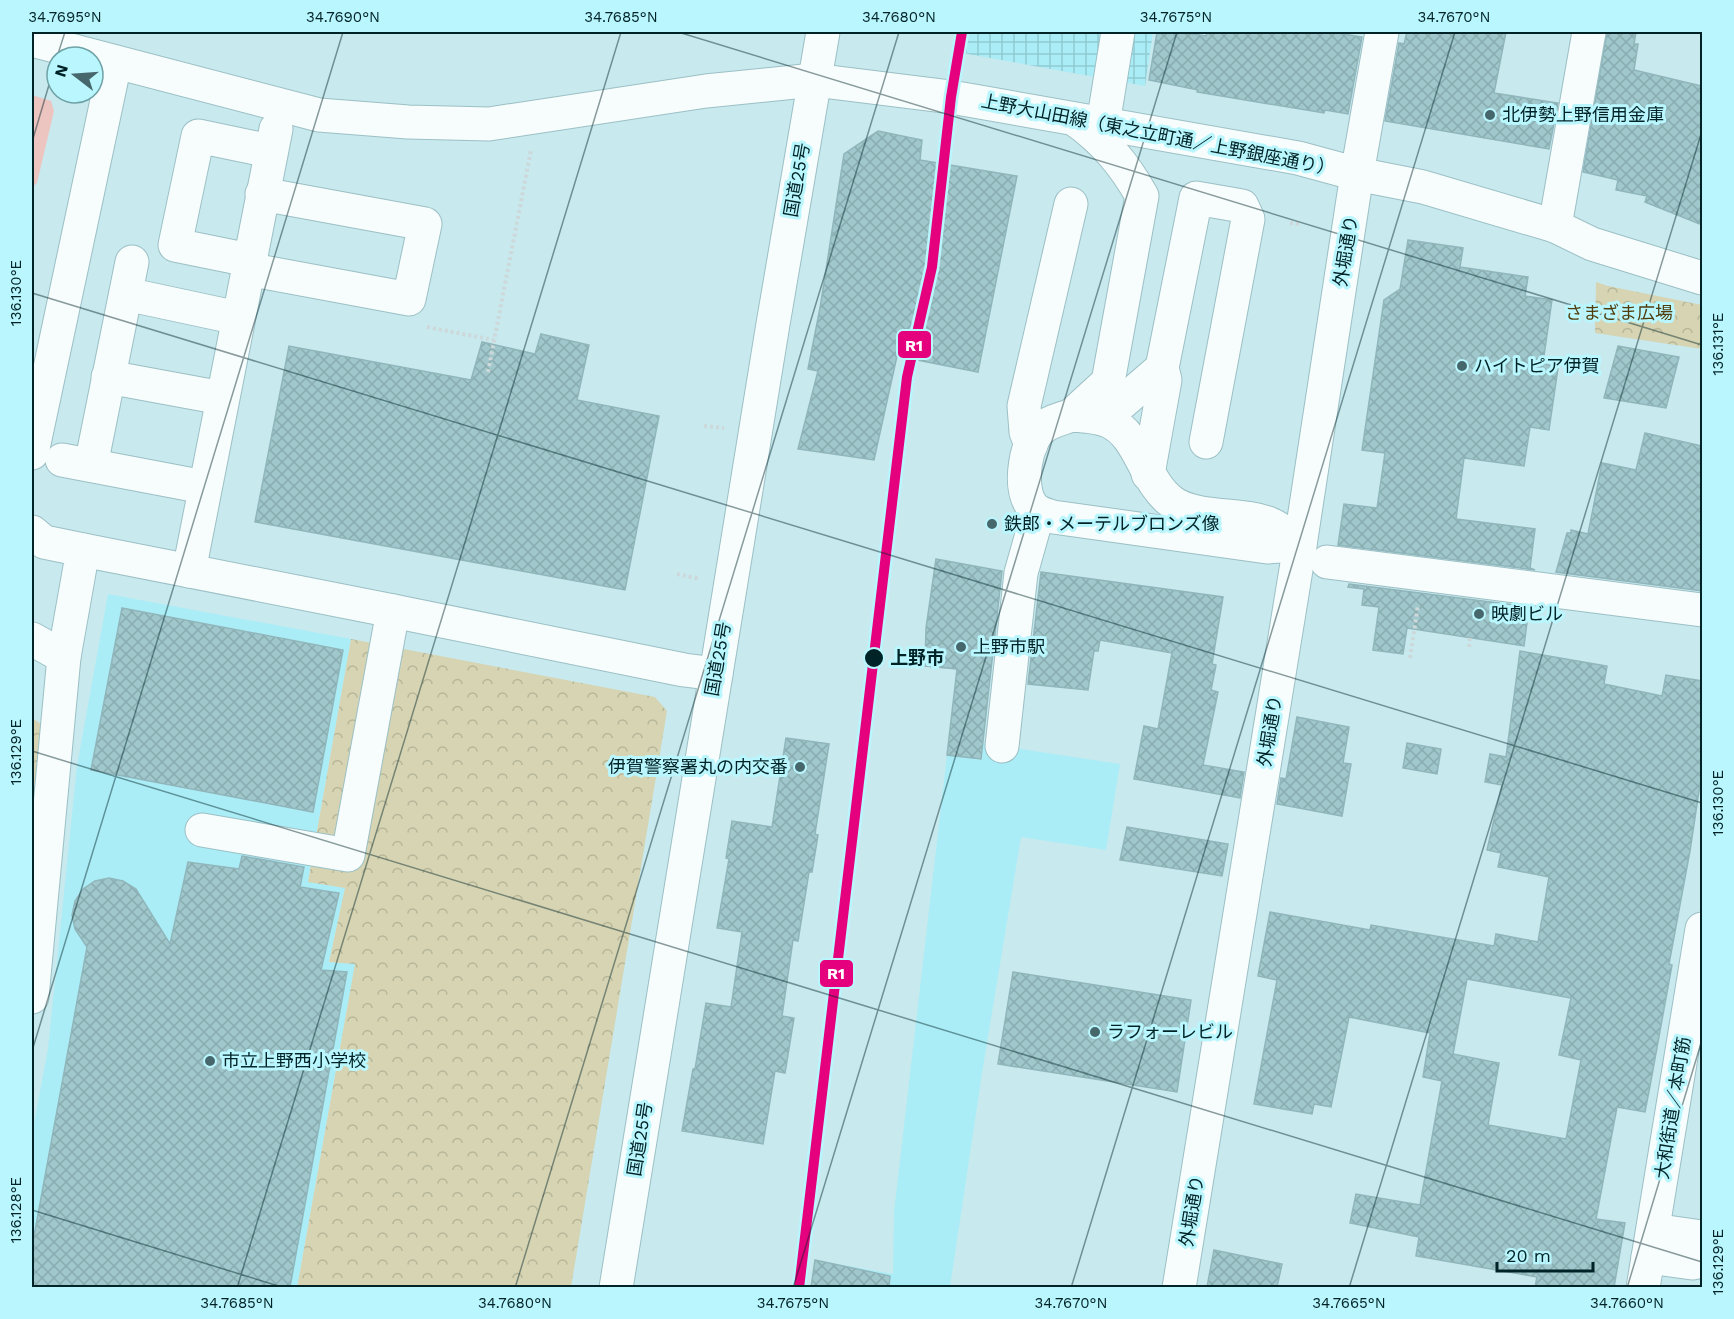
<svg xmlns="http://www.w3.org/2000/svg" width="1734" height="1319" viewBox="0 0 1734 1319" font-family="'Work Sans','Noto Sans JP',sans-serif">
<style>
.built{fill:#abedf6}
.industrial{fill:url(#industrial-grid)}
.park{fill:url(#park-crowns)}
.water{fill:#ecc4c0}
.building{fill:url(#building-cross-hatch);stroke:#90b6bb;stroke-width:1.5;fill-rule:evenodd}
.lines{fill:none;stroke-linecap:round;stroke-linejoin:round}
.minor-casing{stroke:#9bc0c5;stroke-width:35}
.major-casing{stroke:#9bc0c5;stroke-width:35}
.highway-casing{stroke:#9bc0c5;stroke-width:35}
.path{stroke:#cdd8da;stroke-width:4;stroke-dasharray:3 3;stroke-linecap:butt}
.minor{stroke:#f7fcfc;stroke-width:33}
.major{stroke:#f7fcfc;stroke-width:33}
.highway{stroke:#f7fcfc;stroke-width:33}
.rail-1-casing{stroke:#b9f6fd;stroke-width:15}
.rail-1{stroke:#e5007d;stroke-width:10}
.ticks{fill:none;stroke:#002327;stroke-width:1.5;stroke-opacity:0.45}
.poi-dot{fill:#46686d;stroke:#b9f6fd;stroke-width:2}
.stop-dot{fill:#002327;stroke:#b9f6fd;stroke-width:2}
.labels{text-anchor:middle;stroke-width:6;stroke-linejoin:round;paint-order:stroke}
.poi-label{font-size:18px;fill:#002327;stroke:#b9f6fd;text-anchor:start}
.street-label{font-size:18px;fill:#002327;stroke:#b9f6fd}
.park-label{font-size:18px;fill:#503c0c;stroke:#b9f6fd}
.stop-label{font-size:18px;font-weight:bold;fill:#002327;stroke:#b9f6fd;text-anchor:start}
.line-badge{stroke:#b9f6fd;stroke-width:2}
.badge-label{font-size:16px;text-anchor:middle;font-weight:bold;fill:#fff}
.neatline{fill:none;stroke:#002327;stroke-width:2}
.ticks-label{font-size:15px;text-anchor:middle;fill:#002327}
</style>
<defs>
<pattern id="industrial-grid" width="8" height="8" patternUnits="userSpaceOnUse" patternTransform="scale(1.5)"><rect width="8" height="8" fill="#abedf6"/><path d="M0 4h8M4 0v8" fill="none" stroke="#91cbd3"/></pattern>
<pattern id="park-crowns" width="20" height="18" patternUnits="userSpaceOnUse" patternTransform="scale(1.5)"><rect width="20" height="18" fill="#d6d4b2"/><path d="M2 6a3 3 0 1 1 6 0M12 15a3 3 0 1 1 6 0" fill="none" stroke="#b6b699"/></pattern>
<pattern id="building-cross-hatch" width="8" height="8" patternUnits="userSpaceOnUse" patternTransform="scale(1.5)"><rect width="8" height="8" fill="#a0c8cc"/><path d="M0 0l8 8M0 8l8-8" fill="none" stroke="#88acaf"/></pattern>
</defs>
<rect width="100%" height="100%" fill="#c8e9ee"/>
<g class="built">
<path d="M 108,594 L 351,639 L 308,881 L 345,888 L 329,962 L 355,964 L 297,1287 L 32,1288 L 32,1134 L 48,1049 L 77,766 Z"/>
<path d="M 982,743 L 1120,764 L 1106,850 L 1021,837 L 983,1067 L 950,1287 L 811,1288 L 815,1260 L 893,1274 L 894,1212 L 947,755 L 980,759 Z"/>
</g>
<path class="industrial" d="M 965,32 L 1153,32 L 1145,86 L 962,53 Z"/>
<g class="park">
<path d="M 1596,282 L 1608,286 L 1702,305 L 1702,349 L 1595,333 Z"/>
<path d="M 351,639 L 655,697 L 667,711 L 571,1287 L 297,1288 L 355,964 L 329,962 L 345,888 L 308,882 Z"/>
<path d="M 32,718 L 41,724 L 32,879 Z"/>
</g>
<path class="water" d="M 32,95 L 51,101 L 54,111 L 37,183 L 32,187 Z"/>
<g class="building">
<path d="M 1157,32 L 1180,32 L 1206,36 L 1207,32 L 1332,32 L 1362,37 L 1348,114 L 1325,110 L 1324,113 L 1197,92 L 1198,90 L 1149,80 Z"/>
<path d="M 1407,32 L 1506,32 L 1494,93 L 1558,103 L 1549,149 L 1385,121 L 1399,43 L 1404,44 Z"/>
<path d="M 1607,32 L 1636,32 L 1634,44 L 1638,44 L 1634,70 L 1702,86 L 1702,225 L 1645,202 L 1647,196 L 1616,190 L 1618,180 L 1583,172 Z"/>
<path d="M 878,131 L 922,140 L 920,160 L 1017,176 L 978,372 L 897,356 L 874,460 L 798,449 L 818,371 L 808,369 L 820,308 L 844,154 Z"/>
<path d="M 1408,240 L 1463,248 L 1460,267 L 1528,277 L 1525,296 L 1552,300 L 1543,363 L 1558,368 L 1549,430 L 1530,427 L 1524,466 L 1464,458 L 1456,519 L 1535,529 L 1530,568 L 1535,570 L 1338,545 L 1344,504 L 1377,508 L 1385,453 L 1362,450 L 1384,300 L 1400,289 Z"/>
<path d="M 541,334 L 589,345 L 577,400 L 659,416 L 625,590 L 255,522 L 289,346 L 471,380 L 482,342 L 535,354 Z"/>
<path d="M 1618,346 L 1679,357 L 1666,408 L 1604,398 Z"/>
<path d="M 1645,433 L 1702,446 L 1702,591 L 1556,572 L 1567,533 L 1571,533 L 1571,530 L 1588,534 L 1602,463 L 1636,470 Z"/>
<path d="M 936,559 L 1002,571 L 981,759 L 947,755 L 957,669 L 925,666 L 926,628 Z"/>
<path d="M 1041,572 L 1223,597 L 1212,664 L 1216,665 L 1211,690 L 1218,692 L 1203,765 L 1244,772 L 1240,798 L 1134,779 L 1144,726 L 1158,729 L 1172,653 L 1100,640 L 1098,651 L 1094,651 L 1088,690 L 1028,684 Z"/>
<path d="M 1349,584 L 1529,607 L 1524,646 L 1407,628 L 1403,654 L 1373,650 L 1379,607 L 1362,605 L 1364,589 L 1348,587 Z"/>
<path d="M 122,608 L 343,650 L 313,812 L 91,770 Z"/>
<path d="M 1520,651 L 1607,666 L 1604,684 L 1662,696 L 1666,675 L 1702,681 L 1702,771 L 1690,851 L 1669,964 L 1672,965 L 1650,1086 L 1645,1112 L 1617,1107 L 1596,1219 L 1625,1223 L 1614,1287 L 1535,1287 L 1537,1277 L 1416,1256 L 1419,1237 L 1350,1223 L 1356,1194 L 1420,1205 L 1442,1081 L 1423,1077 L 1430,1033 L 1349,1017 L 1331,1107 L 1314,1104 L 1312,1114 L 1254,1104 L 1277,980 L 1258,976 L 1270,912 L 1370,930 L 1371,925 L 1494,946 L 1496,934 L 1538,942 L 1549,877 L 1498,867 L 1501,853 L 1487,850 L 1502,785 L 1485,782 L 1490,754 L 1506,757 ZM 1467,979 L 1571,998 L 1559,1055 L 1581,1060 L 1566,1139 L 1488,1125 L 1499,1063 L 1453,1054 Z"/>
<path d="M 1297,717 L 1349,727 L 1343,763 L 1351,764 L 1342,816 L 1277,804 L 1281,778 L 1286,779 Z"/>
<path d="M 786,738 L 829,744 L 815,834 L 818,835 L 812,872 L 809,872 L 798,941 L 793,940 L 782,1016 L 794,1018 L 785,1073 L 775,1071 L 763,1144 L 682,1131 L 693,1069 L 695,1069 L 706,1003 L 731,1007 L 742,932 L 717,928 L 729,859 L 726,858 L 732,821 L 772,827 Z"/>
<path d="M 1407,743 L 1441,749 L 1437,774 L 1403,768 Z"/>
<path d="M 1127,827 L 1228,844 L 1222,876 L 1120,860 Z"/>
<path d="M 242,856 L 304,867 L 300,887 L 339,893 L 321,970 L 347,972 L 290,1287 L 32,1287 L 32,1247 L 87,947 L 75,929 L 72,915 L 75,901 L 83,889 L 95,881 L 109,878 L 123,881 L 136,889 L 170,944 L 188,862 L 239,869 Z"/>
<path d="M 1013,972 L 1191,1000 L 1177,1092 L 998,1064 Z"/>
<path d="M 1214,1250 L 1282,1264 L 1277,1287 L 1207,1287 Z"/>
<path d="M 815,1260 L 890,1276 L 889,1287 L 811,1287 Z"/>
</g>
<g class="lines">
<g class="minor-casing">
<g id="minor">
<path d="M 32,40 L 319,115 L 408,122 L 489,124 L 706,91 L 814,80"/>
<path d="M 1103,124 L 1118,32"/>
<path d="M 1555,226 L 1589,32"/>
<path d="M 249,260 L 175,245 L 198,136 L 270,151"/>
<path d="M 247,269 L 409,299 L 425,224 L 262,194"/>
<path d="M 126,294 L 238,318"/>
<path d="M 1162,368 L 1196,198 L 1242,206 L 1248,219 L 1206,442"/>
<path d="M 108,377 L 222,398"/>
<path d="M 1072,415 C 1084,416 1097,416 1108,421 C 1141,435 1143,481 1172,502 C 1197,520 1243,512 1270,524 C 1281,528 1291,538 1300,545 L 1267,547 L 1053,517 C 1043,514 1035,512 1030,503 C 1019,485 1025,441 1042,428 C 1050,421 1062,419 1072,415 Z"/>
<path d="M 1072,415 L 1108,382 L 1142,196 C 1124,164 1104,140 1074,119"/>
<path d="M 1103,419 L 1162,368 L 1165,380 L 1148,474"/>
<path d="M 1031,445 L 1026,432 L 1024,406 L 1071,204"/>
<path d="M 32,453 L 115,63"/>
<path d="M 62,460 L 204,487"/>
<path d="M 91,465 L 132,262"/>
<path d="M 32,532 L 44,542 L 83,550 L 64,657 L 32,997"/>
<path d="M 83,550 L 393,611 L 684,670 L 716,674"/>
<path d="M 1327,562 L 1702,610"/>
<path d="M 189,571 L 276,129"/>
<path d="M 32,639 L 64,657"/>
<path d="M 1002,746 L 1021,573 L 1038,513"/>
<path d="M 202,830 L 348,855 L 393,611"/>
<path d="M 1653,1230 L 1702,1237"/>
<path d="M 1648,1257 L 1692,1263 L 1702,1261"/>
<path d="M 1179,1288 L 1300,545 L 1357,174 L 1382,32"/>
<path d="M 1643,1288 L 1702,929"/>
</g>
</g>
<g class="major-casing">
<path id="major" d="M 814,80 L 951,97 L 1298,158 L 1357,174 L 1423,187 L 1555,226 L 1592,244 L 1702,278"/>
</g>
<g class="highway-casing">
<path id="highway" d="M 616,1288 L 773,324 L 823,32"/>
</g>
<g class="path">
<path d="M 1290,223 L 1300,224"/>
<path d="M 427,327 L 494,340"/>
<path d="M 488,372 L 531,150"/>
<path d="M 704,426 L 724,428"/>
<path d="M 677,574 L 700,579"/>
<path d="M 1469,647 L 1470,637"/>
<path d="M 1410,658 L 1418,605"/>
</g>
<use href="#minor" class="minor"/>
<use href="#major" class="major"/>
<use href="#highway" class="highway"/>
<g class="rail-1-casing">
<path id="rail-1" d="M 799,1288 L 907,377 L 932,267 L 951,97 L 962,32"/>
</g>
<use href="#rail-1" class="rail-1"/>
</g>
<path class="ticks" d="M 678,32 L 1702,345M 57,57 L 65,32M 32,142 L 57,58M 32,293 L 1702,803M 32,751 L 1702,1262M 32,1051 L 343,32M 32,1210 L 285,1288M 237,1288 L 621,32M 515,1288 L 899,32M 793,1288 L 1177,32M 1071,1288 L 1455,32M 1349,1288 L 1702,131M 1627,1288 L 1702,1040"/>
<g class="poi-dot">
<circle cx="1490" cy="115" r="6"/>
<circle cx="1462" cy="366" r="6"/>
<circle cx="992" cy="524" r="6"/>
<circle cx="1479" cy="614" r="6"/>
<circle cx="961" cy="647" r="6"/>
<circle cx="800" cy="767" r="6"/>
<circle cx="1095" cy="1032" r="6"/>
<circle cx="210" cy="1061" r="6"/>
</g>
<circle class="stop-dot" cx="874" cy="658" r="10"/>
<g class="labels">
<g class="poi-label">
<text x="1502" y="121">北伊勢上野信用金庫</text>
<text x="1474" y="372">ハイトピア伊賀</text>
<text x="1004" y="530">鉄郎・メーテルブロンズ像</text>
<text x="1491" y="620">映劇ビル</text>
<text x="973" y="653">上野市駅</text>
<text x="788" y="773" text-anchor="end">伊賀警察署丸の内交番</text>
<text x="1107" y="1038">ラフォーレビル</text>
<text x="222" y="1067">市立上野西小学校</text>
</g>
<g class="street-label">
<text transform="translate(1158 135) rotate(11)" y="6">上野大山田線（東之立町通／上野銀座通り）</text>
<text transform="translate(797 180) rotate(-80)" y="6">国道25号</text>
<text transform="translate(1346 251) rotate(-81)" y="6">外堀通り</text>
<text transform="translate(718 659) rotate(-80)" y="6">国道25号</text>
<text transform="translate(1270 731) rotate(-81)" y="6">外堀通り</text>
<text transform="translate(1673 1108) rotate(-81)" y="6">大和街道／本町筋</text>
<text transform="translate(640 1139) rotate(-81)" y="6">国道25号</text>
<text transform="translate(1192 1211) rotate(-81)" y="6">外堀通り</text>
</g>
<g class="park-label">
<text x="1619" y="319">さまざま広場</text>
</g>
<g class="stop-label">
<text x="890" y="664">上野市</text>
</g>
</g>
<g class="line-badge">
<rect x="897" y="330" width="35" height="29" rx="6" fill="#e5007d"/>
<rect x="819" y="959" width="35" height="29" rx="6" fill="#e5007d"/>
</g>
<g class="badge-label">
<text x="914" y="351">R1</text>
<text x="836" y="979">R1</text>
</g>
<rect width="1734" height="1319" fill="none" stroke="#b9f6fd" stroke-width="66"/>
<g transform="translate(75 75) rotate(287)"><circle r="28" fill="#b9f6fd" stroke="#6fa2a7" stroke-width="1.5"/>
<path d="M0-4.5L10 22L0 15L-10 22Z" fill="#46686d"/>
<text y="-9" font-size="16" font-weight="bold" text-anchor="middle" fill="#002327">N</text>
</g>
<path d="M1497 1262v9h96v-9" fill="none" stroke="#002327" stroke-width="3"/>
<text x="1506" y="1262" font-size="18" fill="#002327" stroke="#b9f6fd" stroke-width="4.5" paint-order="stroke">20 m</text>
<rect x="33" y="33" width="1668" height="1253" class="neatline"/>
<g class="ticks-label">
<text x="65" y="22">34.7695°N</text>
<text x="343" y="22">34.7690°N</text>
<text x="621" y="22">34.7685°N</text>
<text x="899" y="22">34.7680°N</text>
<text x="1176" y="22">34.7675°N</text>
<text x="1454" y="22">34.7670°N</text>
<text transform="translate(16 293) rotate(-90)" y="5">136.130°E</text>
<text transform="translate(1718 344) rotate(-90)" y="5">136.131°E</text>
<text transform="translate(16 752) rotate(-90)" y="5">136.129°E</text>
<text transform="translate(1718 803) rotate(-90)" y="5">136.130°E</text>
<text transform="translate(16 1210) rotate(-90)" y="5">136.128°E</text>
<text transform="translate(1718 1262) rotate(-90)" y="5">136.129°E</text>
<text x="237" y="1308">34.7685°N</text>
<text x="515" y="1308">34.7680°N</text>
<text x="793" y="1308">34.7675°N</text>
<text x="1071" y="1308">34.7670°N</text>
<text x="1349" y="1308">34.7665°N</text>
<text x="1627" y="1308">34.7660°N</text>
</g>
</svg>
